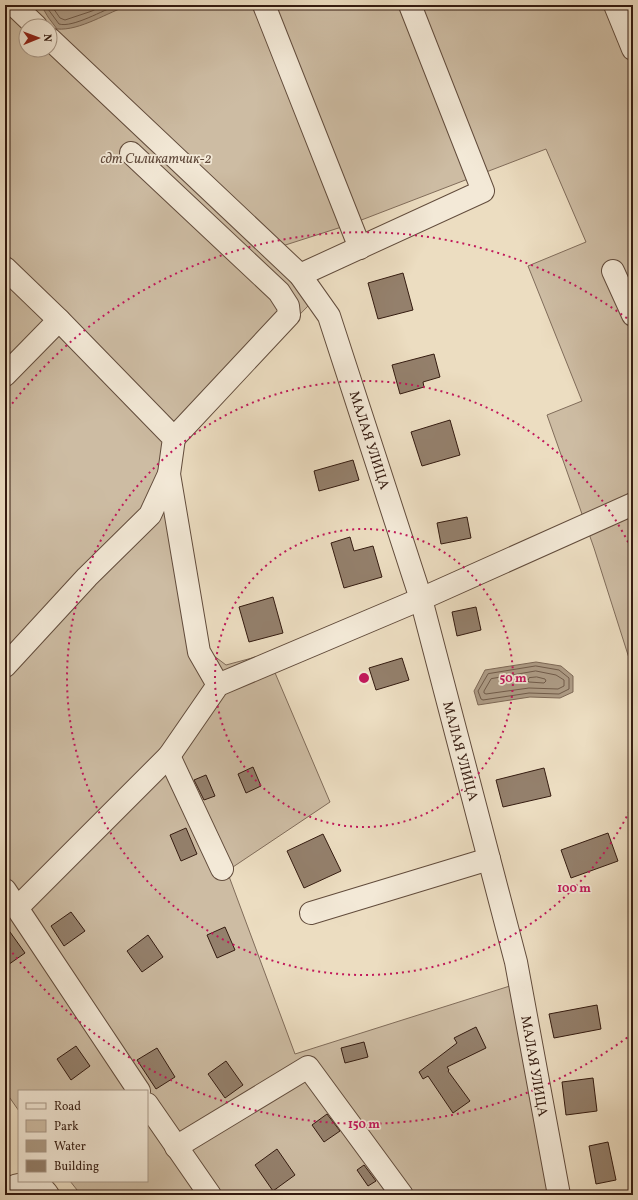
<svg xmlns="http://www.w3.org/2000/svg" width="638" height="1200" viewBox="0 0 638 1200" font-family="Vollkorn,serif">
<style>
.green{fill:#cdbca3;stroke:#806c5a;fill-rule:evenodd}
.water{fill:#ad9b85;stroke:#7d6856}
.lines{fill:none;stroke-linecap:round;stroke-linejoin:round}
.shore{stroke:#705b4a;stroke-width:1}
.building{fill:#94806c;stroke:#341b10}
.minor-casing{stroke:#624c3c;stroke-width:24}
.minor{stroke:#f3e9d7;stroke-width:22}
.ring{fill:none;stroke:#c2185b;stroke-width:2;stroke-dasharray:2 4}
.labels{text-anchor:middle;stroke-width:3.5;stroke-linejoin:round;paint-order:stroke}
.park-label{font-size:14px;font-style:italic;fill:#624b3c;stroke:#f3e9d7}
.street-label{font-size:14px;fill:#341b10;stroke:#f3e9d7}
.centre{fill:#c2185b;stroke:#f3e9d7;stroke-width:2}
.ring-label{font-size:12px;text-anchor:middle;font-weight:bold;fill:#c2185b;stroke:#f3e9d7;stroke-width:3.5;stroke-linejoin:round;paint-order:stroke}
</style>
<rect width="100%" height="100%" fill="#ecddc1"/>
<filter id="stains"><feTurbulence type="fractalNoise" baseFrequency=".005" numOctaves="4"/><feColorMatrix values="0 0 0 0 .2 0 0 0 0 .09 0 0 0 0 .02 0 0 0 .5 -.17"/></filter>
<radialGradient id="worn" r=".72"><stop offset=".6" stop-color="#630" stop-opacity="0"/><stop offset="1" stop-color="#630" stop-opacity=".3"/></radialGradient>
<path class="green" d="M 5,5 L 633,5 L 633,657 L 629,658 L 594,548 L 547,415 L 582,401 L 528,266 L 586,242 L 546,149 L 351,224 L 276,248 L 309,305 L 176,441 L 201,646 L 226,665 L 267,654 L 330,802 L 227,871 L 295,1054 L 513,985 L 550,1195 L 81,1195 L 70,1181 L 147,1181 L 147,1091 L 19,1091 L 19,1111 L 5,1091 ZM 26,26 L 50,26 L 50,50 L 26,50 Z"/>
<g class="water">
<path d="M 41,5 L 130,5 C 108,12 80,31 57,29 L 48,17 Z"/>
<path d="M 536,662 L 561,666 L 573,676 L 573,692 L 560,698 L 530,697 L 478,705 L 474,691 L 485,670 Z"/>
</g>
<g class="lines">
<g class="shore">
<path d="M 45,5 L 59,24 C 73,28 103,10 118,5"/>
<path d="M 51,5 L 60,18 L 65,20 L 92,11 L 104,5"/>
<path d="M 536,666 L 559,670 L 569,678 L 569,689 L 559,694 L 529,693 L 483,700 L 481,699 L 478,691 L 488,674 Z"/>
<path d="M 536,671 L 556,675 L 564,680 L 564,686 L 558,689 L 529,688 L 486,694 L 484,693 L 484,691 L 491,679 Z"/>
<path d="M 537,677 L 545,679 L 546,681 L 544,683 L 529,682 L 528,681 L 529,678 Z"/>
</g>
</g>
<g class="building">
<path d="M 403,273 L 413,310 L 378,319 L 368,283 Z"/>
<path d="M 434,354 L 440,377 L 423,382 L 424,387 L 400,394 L 392,365 Z"/>
<path d="M 450,420 L 460,455 L 422,466 L 411,432 Z"/>
<path d="M 353,460 L 359,480 L 319,491 L 314,471 Z"/>
<path d="M 467,517 L 471,538 L 441,544 L 437,523 Z"/>
<path d="M 350,537 L 354,551 L 373,546 L 382,577 L 344,588 L 331,543 Z"/>
<path d="M 273,597 L 283,633 L 249,642 L 239,607 Z"/>
<path d="M 476,607 L 481,630 L 457,636 L 452,612 Z"/>
<path d="M 402,658 L 409,680 L 376,690 L 369,668 Z"/>
<path d="M 253,767 L 261,786 L 246,793 L 238,774 Z"/>
<path d="M 544,768 L 551,796 L 503,807 L 496,780 Z"/>
<path d="M 206,775 L 215,796 L 204,800 L 194,780 Z"/>
<path d="M 186,828 L 197,854 L 181,861 L 170,835 Z"/>
<path d="M 608,833 L 618,861 L 571,878 L 561,850 Z"/>
<path d="M 323,834 L 341,871 L 304,888 L 287,851 Z"/>
<path d="M 71,912 L 85,931 L 64,946 L 51,926 Z"/>
<path d="M 5,925 L 25,953 L 5,967 Z"/>
<path d="M 225,927 L 235,950 L 217,958 L 207,935 Z"/>
<path d="M 148,935 L 163,957 L 142,972 L 127,951 Z"/>
<path d="M 597,1005 L 601,1029 L 554,1038 L 549,1014 Z"/>
<path d="M 476,1027 L 486,1048 L 447,1067 L 449,1070 L 448,1071 L 470,1101 L 453,1113 L 428,1076 L 423,1079 L 419,1072 L 457,1043 L 454,1038 Z"/>
<path d="M 364,1042 L 368,1057 L 345,1063 L 341,1048 Z"/>
<path d="M 76,1046 L 90,1066 L 71,1080 L 57,1059 Z"/>
<path d="M 157,1048 L 175,1077 L 156,1089 L 137,1060 Z"/>
<path d="M 226,1061 L 243,1085 L 225,1098 L 208,1074 Z"/>
<path d="M 593,1078 L 597,1111 L 566,1115 L 562,1082 Z"/>
<path d="M 327,1114 L 340,1131 L 324,1142 L 312,1125 Z"/>
<path d="M 608,1142 L 616,1180 L 596,1184 L 589,1146 Z"/>
<path d="M 277,1149 L 295,1175 L 273,1191 L 255,1165 Z"/>
<path d="M 364,1165 L 376,1181 L 368,1186 L 357,1170 Z"/>
</g>
<g class="lines">
<g class="minor-casing">
<g id="minor">
<path d="M 14,5 L 36,26"/>
<path d="M 264,5 L 360,248"/>
<path d="M 615,5 L 633,49"/>
<path d="M 50,39 L 300,275 L 329,316 L 421,599 L 516,962 L 559,1195"/>
<path d="M 131,153 L 279,292 L 288,306 L 289,315 L 174,438"/>
<path d="M 5,268 L 59,320 L 174,438 L 169,474 L 199,652 L 218,685"/>
<path d="M 613,271 L 633,315"/>
<path d="M 300,275 L 483,191 L 410,5"/>
<path d="M 5,375 L 59,320"/>
<path d="M 5,666 L 87,577 L 150,515 L 169,474"/>
<path d="M 169,756 L 222,869"/>
<path d="M 5,890 L 139,1091"/>
<path d="M 17,908 L 169,756 L 218,685 L 421,599 L 633,504"/>
<path d="M 311,913 L 489,859"/>
<path d="M 147,1104 L 210,1195"/>
<path d="M 176,1147 L 308,1067 L 402,1195"/>
<path d="M 5,1191 C 18,1182 39,1180 48,1195"/>
</g>
</g>
<use href="#minor" class="minor"/>
</g>
<g class="ring">
<circle cx="364" cy="678" r="149"/>
<path d="M632 806A297 297 0 1 1 632 550"/>
<path d="M632 1034A446 446 0 0 1 5 943M5 413A446 446 0 0 1 632 322"/>
</g>
<g class="labels">
<g class="park-label">
<text x="156" y="163">сдт Силикатчик-2</text>
</g>
<g class="street-label">
<text transform="translate(370 440) rotate(72)" y="5">МАЛАЯ УЛИЦА</text>
<text transform="translate(461 751) rotate(75)" y="5">МАЛАЯ УЛИЦА</text>
<text transform="translate(535 1066) rotate(80)" y="5">МАЛАЯ УЛИЦА</text>
</g>
</g>
<circle cx="364" cy="678" r="6" class="centre"/>
<g class="ring-label">
<text x="513" y="682">50 m</text>
<text x="574" y="892">100 m</text>
<text x="364" y="1128">150 m</text>
</g>
<rect width="638" height="1200" fill="none" stroke="#ecddc1" stroke-width="20"/>
<rect x="6" y="6" width="626" height="1188" fill="none" stroke="#341b10" stroke-width="2"/>
<rect x="10" y="10" width="618" height="1180" fill="none" stroke="#341b10"/>
<rect x="18" y="1090" width="130" height="92" fill="#f3e9d7" stroke="#a79787"/>
<rect x="26" y="1103" width="20" height="6" fill="#f3e9d7" stroke="#a79787"/>
<text x="54" y="1110" font-size="12" fill="#341b10">Road</text>
<rect x="26" y="1120" width="20" height="12" fill="#cdbca3" stroke="#a79787"/>
<text x="54" y="1130" font-size="12" fill="#341b10">Park</text>
<rect x="26" y="1140" width="20" height="12" fill="#ad9b85" stroke="#a79787"/>
<text x="54" y="1150" font-size="12" fill="#341b10">Water</text>
<rect x="26" y="1160" width="20" height="12" fill="#94806c" stroke="#a79787"/>
<text x="54" y="1170" font-size="12" fill="#341b10">Building</text>
<g transform="translate(38 38) rotate(89)"><circle r="19" fill="#f3e9d7" stroke="#a79787"/>
<path d="M0-3L7 15L0 10L-7 15Z" fill="#8f2418"/>
<text y="-6" font-size="11" font-weight="bold" text-anchor="middle" fill="#341b10">N</text>
</g>
<rect width="100%" height="100%" filter="url(#stains)"/>
<rect width="100%" height="100%" fill="url(#worn)"/>
</svg>
